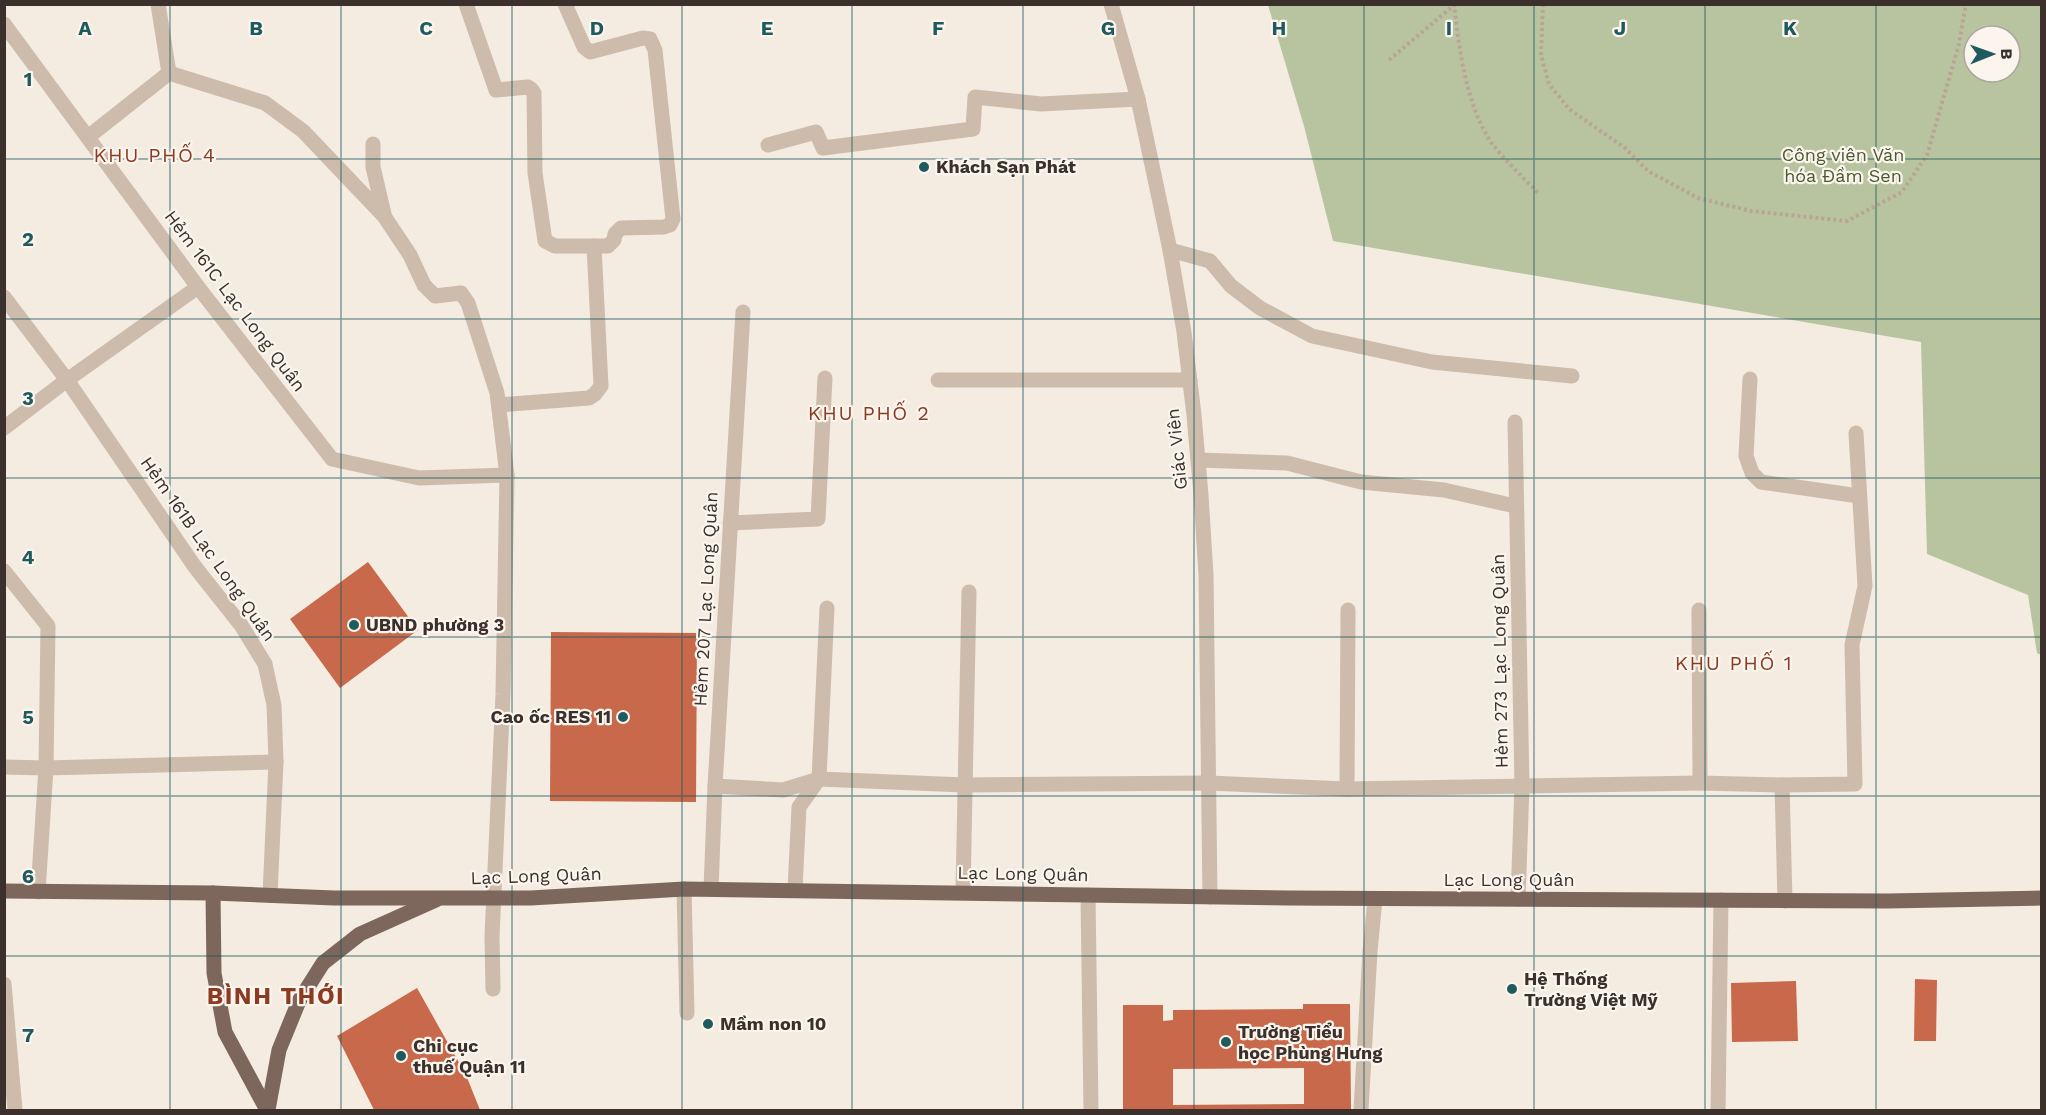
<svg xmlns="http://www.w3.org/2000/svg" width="2046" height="1115" viewBox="0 0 2046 1115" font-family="'Work Sans',sans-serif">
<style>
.green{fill:#b8c4a0;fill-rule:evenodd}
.building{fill:#c8694b;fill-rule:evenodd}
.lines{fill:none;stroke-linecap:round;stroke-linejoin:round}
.path{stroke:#b9a596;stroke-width:4;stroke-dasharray:3 3;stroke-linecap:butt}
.minor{stroke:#cdbbac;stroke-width:15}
.major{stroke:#7d675c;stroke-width:15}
.grid{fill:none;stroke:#1f5a5e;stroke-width:1.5;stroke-opacity:0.55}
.poi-dot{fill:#1f5a5e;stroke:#fbf5ee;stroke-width:2}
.labels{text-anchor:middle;stroke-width:4.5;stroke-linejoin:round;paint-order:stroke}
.park-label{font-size:18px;fill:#4a5a2e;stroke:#fbf5ee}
.poi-label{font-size:18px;font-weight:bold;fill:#3b302b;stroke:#fbf5ee;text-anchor:start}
.street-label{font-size:18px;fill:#3b302b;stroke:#fbf5ee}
.neighbourhood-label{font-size:20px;letter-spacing:1.5px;fill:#8c3b22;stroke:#fbf5ee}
.district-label{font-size:24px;font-weight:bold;letter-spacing:1.5px;fill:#8c3b22;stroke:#fbf5ee}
.grid-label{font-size:20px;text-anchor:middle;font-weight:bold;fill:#1f5a5e;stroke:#fbf5ee;stroke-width:4.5;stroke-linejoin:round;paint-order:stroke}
</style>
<rect width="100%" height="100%" fill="#f4ebe1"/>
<path class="green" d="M 1268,5 L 2041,5 L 2041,655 L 2037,653 L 2028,595 L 1927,554 L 1921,342 L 1333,241 L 1304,126 ZM 1974,36 L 2010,36 L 2010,72 L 1974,72 Z"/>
<g class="building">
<path d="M 368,562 L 418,630 L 340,688 L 290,619 Z"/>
<path d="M 551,632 L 697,633 L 696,802 L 550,801 Z"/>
<path d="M 1915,979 L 1937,980 L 1936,1041 L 1914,1041 Z"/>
<path d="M 1796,981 L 1798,1041 L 1732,1042 L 1731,983 Z"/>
<path d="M 417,988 L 466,1075 L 480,1110 L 374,1110 L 337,1036 Z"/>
<path d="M 1303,1004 L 1350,1004 L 1351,1110 L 1123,1110 L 1123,1005 L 1163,1005 L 1163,1021 L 1173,1020 L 1173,1010 L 1303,1009 ZM 1304,1068 L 1304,1104 L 1173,1105 L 1173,1069 Z"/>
</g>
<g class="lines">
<g class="path">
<path d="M 1454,4 C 1459,48 1466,105 1491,142 C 1503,159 1523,177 1538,193"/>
<path d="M 1543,4 L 1541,55 L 1549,84 L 1569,109 L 1625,148 L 1648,171 L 1698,198 L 1751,211 L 1847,221 L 1902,192 L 1927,155 L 1959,44 L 1966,4"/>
<path d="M 1389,60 L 1454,5"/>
</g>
<g class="minor">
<path d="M 158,4 L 169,73 L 265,103 L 303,131 L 384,216 L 410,255 L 424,285 L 435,296 L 461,293 L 468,303 L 497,393 L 507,475 L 503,694 L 492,936 L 493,989"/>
<path d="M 466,4 L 496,90 L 528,87 L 531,89 L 534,93 L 535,173 L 545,241 L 555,246 L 608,246 L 614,240 L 615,234 L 621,228 L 664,227 L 670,225 L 673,219 L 655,50 L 650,39 L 643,38 L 590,52 L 584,47 L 565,4"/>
<path d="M 1111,4 L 1138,99 L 1170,250 L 1184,332 L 1194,415 L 1201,495 L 1206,575 L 1210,897"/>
<path d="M 4,24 L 198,287 L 332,459 L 419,478 L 507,475"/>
<path d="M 88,137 L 169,73"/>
<path d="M 373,144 L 373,167 L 384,214"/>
<path d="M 768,145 L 816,132 L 823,148 L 973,129 L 975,97 L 1041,104 L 1138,99"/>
<path d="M 1170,250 L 1210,261 L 1231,286 L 1260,308 L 1312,336 L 1432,362 L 1572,376"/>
<path d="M 4,297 L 67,380 L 195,567 L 241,625 L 265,664 L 274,705 L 276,762 L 270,895"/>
<path d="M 1750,379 L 1746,456 L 1752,473 L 1761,482 L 1859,496"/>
<path d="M 938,380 L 1190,380"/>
<path d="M 499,405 L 589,398 L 595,394 L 601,386 L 594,246"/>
<path d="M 1515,422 L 1522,786 L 1518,899"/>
<path d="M 4,428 L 67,380 L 198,287"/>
<path d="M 1198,460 L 1287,463 L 1361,482 L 1444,490 L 1515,506"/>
<path d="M 730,523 L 818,519 L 825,378"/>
<path d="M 4,571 L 48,626 L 46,768 L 38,892"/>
<path d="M 1699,610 L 1700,783 L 1782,785"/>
<path d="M 4,767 L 46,768 L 276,762"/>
<path d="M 715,786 L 783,790 L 819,779 L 964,785 L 1209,783 L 1347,789 L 1700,783"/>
<path d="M 1347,789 L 1348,610"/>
<path d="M 684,889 L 687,1013"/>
<path d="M 711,889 L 715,786 L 743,312"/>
<path d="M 795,890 L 799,807 L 819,779 L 827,608"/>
<path d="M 963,892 L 969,592"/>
<path d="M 1088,895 L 1091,1110"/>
<path d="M 1785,901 L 1782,785 L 1855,784 L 1852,645 L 1865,586 L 1856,433"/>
<path d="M 4,984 L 15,1110"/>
<path d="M 1361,1110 L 1370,951 L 1375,899"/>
<path d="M 1718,1110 L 1721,900"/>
</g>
<g class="major">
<path d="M 4,891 L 213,893 L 334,898 L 531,898 L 684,889 L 1287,898 L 1888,901 L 2042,898"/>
<path d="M 213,893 L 214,973 L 225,1032 L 267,1110"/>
<path d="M 268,1110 L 279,1050 L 299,1001 L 323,963 L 360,934 L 436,900"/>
</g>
</g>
<path class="grid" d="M 170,4 L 170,1110M 341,4 L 341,1110M 512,4 L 512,1110M 682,4 L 682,1110M 852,4 L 852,1110M 1023,4 L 1023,1110M 1194,4 L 1194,1110M 1364,4 L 1364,1110M 1534,4 L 1534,1110M 1705,4 L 1705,1110M 1876,4 L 1876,1110M 4,159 L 2042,159M 4,319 L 2042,319M 4,478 L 2042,478M 4,637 L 2042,637M 4,796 L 2042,796M 4,956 L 2042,956"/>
<g class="poi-dot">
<circle cx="924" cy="167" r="6"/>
<circle cx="354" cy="625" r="6"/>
<circle cx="623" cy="717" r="6"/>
<circle cx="1512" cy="989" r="6"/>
<circle cx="708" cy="1024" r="6"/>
<circle cx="1226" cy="1042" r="6"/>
<circle cx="401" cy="1056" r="6"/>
</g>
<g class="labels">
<g class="park-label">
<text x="1843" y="161">Công viên Văn<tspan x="1843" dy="21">hóa Đầm Sen</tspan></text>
</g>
<g class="poi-label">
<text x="936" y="173">Khách Sạn Phát</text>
<text x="366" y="631">UBND phường 3</text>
<text x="611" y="723" text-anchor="end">Cao ốc RES 11</text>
<text x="1524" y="985">Hệ Thống<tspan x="1524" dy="21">Trường Việt Mỹ</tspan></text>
<text x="720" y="1030">Mầm non 10</text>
<text x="1238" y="1038">Trường Tiểu<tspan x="1238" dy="21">học Phùng Hưng</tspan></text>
<text x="413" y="1052">Chi cục<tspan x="413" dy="21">thuế Quận 11</tspan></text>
</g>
<g class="street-label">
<text transform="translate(235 301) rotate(53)" y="6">Hẻm 161C Lạc Long Quân</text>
<text transform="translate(1177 449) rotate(-96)" y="6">Giác Viên</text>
<text transform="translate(208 549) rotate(55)" y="6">Hẻm 161B Lạc Long Quân</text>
<text transform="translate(706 599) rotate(-87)" y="6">Hẻm 207 Lạc Long Quân</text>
<text transform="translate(1500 661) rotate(-91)" y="6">Hẻm 273 Lạc Long Quân</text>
<text transform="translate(1023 874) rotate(1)" y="6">Lạc Long Quân</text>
<text transform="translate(536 876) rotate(-2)" y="6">Lạc Long Quân</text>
<text x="1509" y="886">Lạc Long Quân</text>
</g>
<g class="neighbourhood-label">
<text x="155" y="162">KHU PHỐ 4</text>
<text x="869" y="420">KHU PHỐ 2</text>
<text x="1734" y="670">KHU PHỐ 1</text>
</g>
<g class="district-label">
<text x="276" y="1004">BÌNH THỚI</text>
</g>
</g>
<g class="grid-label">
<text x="85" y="35">A</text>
<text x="256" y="35">B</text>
<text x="426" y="35">C</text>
<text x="597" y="35">D</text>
<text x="767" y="35">E</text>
<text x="938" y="35">F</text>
<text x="1108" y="35">G</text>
<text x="1279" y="35">H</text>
<text x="1449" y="35">I</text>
<text x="1620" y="35">J</text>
<text x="1790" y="35">K</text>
<text x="28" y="86">1</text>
<text x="28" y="246">2</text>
<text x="28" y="405">3</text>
<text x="28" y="564">4</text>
<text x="28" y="724">5</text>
<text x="28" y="883">6</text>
<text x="28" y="1042">7</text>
</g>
<rect width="2046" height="1115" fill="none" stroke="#3b302b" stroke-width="12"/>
<g transform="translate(1992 54) rotate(89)"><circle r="28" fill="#fbf5ee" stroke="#aea6a0" stroke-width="1.5"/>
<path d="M0-4.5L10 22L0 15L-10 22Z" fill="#1f5a5e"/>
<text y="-9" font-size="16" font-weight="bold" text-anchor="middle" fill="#3b302b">B</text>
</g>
</svg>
